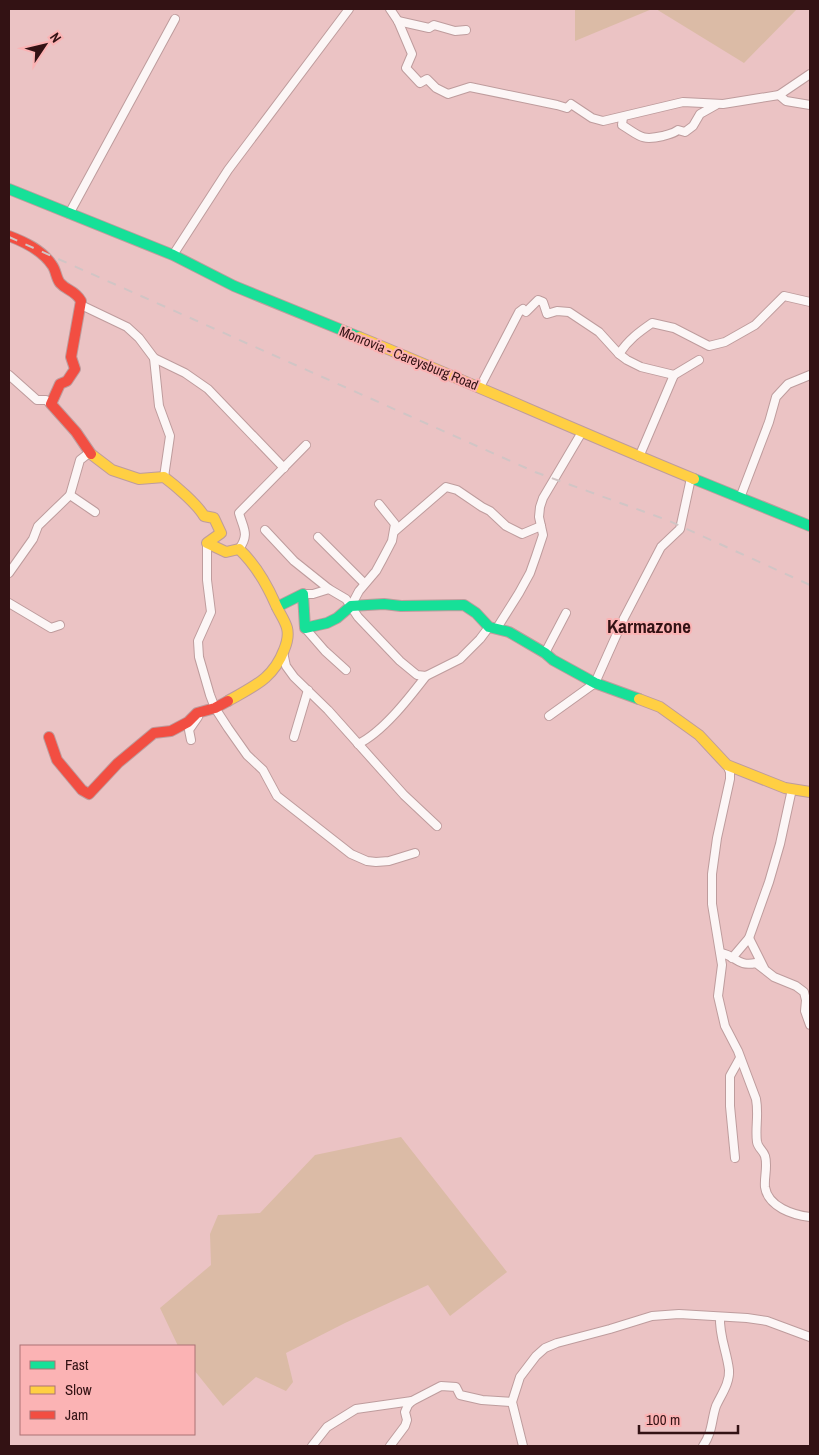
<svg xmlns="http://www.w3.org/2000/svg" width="819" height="1455" viewBox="0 0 819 1455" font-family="'Archivo Narrow',sans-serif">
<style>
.green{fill:#dbbba6}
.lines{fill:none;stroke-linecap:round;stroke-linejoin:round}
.street-casing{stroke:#be9c9d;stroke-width:10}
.fast-casing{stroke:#be9c9d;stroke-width:12}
.slow-casing{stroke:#be9c9d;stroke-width:12}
.jam-casing{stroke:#be9c9d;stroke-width:12}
.street{stroke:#fcf6f6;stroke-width:8}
.fast{stroke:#16e098;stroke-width:10}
.slow{stroke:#ffcf43;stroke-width:10}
.jam{stroke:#f24e42;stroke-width:10}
.rail{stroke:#d1c5c5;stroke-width:2;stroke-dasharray:9 9;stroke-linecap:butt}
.labels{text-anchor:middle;stroke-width:4;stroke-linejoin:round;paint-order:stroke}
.street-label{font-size:14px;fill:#331214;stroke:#fbb3b4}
.district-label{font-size:19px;font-weight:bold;fill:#331214;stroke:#fbb3b4}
</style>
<rect width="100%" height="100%" fill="#ebc3c4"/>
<g class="green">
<path d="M 575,9 L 652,9 L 575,41 Z"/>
<path d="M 656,9 L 797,9 L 744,63 Z"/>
<path d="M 401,1137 L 507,1272 L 450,1316 L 428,1285 L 345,1323 L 286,1353 L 293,1382 L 286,1391 L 256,1377 L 223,1406 L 194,1370 L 194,1346 L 178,1346 L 160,1308 L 211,1265 L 210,1234 L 218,1215 L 260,1213 L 315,1155 Z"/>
</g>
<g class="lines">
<g class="street-casing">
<g id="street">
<path d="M 390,9 L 398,21 L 412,54 L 406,68 L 420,83 L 427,79 L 436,88 L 448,94 L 470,87 L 557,105 L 567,108 L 571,104 L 592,118 L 603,121 L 683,102 L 723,104 L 779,95 L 810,74"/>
<path d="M 398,21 L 429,28 L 434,25 L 455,31 L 466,30"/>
<path d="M 779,95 L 786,101 L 810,105"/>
<path d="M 623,117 L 622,125 C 640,136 641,141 663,136 C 669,134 673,134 678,130 L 685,132 L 693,126 L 700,114 L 716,105"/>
<path d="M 69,214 L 175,19"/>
<path d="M 173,255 L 228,170 L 349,9"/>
<path d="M 81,305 L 127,327 L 139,338 L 154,358 L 185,373 L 208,389 L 284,468"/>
<path d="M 619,354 C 628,340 639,332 652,323 L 674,328 L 709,346 L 725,342 L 755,325 L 784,296 L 810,302"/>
<path d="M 154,358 L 159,406 L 170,436 L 164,477"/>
<path d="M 9,375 L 37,400 L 46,400 L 51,404"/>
<path d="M 480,387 L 519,312 L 523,309 L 526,312 L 538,300 L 543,302 L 547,314 L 557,311 L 569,312 L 599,332 L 619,354 L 627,360 L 641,367 L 674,375 L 699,360"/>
<path d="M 639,457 L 674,375"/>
<path d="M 70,495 L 95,512"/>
<path d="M 740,498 L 769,422 L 776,397 L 788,384 L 810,375"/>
<path d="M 265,530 L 294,561 L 329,589"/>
<path d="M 395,531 L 446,487 L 457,490 L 482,507 L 490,511 L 506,526 L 522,534 L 541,526"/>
<path d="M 318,537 L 364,583"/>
<path d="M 207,543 L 207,580 L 211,612 L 198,641 L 199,657 L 210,695 L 215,708 L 228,728 L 247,755 L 263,770 L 277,796 L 351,854 L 367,861 L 376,862 L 389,861 L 415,853"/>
<path d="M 239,549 C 250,534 243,528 239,513 L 306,445"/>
<path d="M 9,573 L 33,539 L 38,526 L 70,495 L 80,460 L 89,453"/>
<path d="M 303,594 L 313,594 L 329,589 L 346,599 L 358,617 L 400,661 L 417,675 L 426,676 L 460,659 L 480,639 L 489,627"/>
<path d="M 9,603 L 51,628 L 60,625"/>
<path d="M 351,606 L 359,591 L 376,571 L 382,560 L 392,541 L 395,524 L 379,504"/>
<path d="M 305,628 L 325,651 L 346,670"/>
<path d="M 497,628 L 519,593 L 530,573 L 536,556 L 543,535 L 539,517 L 540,507 L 543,498 L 582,432"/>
<path d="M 283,652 L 286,666 L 294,677 L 328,710 L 404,795 L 437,826"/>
<path d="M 545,653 L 566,613"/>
<path d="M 549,716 L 595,683 L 624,618 L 661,547 L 680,529 L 691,478"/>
<path d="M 294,737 L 308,690"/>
<path d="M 191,740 L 189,730 L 198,717"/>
<path d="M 358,744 C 383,732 409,698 426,676"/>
<path d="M 727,765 L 730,772 L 730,779 L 717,838 L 712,874 L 712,904 L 722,965 L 718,996 L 725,1026 L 738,1051 L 756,1099 C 759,1115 755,1128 757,1142 C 758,1148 763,1150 765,1156 C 768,1166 764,1177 765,1187 C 768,1207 793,1215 810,1217"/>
<path d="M 749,938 L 764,968"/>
<path d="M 721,953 C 737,956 737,967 756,963 L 774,977 L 796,986 L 804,992 L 806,1000 L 805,1011 L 810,1025"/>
<path d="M 732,958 L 749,938 L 769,882 L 780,844 L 792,789"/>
<path d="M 735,1158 L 730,1106 L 730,1076 L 740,1058"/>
<path d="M 312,1446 L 327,1427 L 356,1409 L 412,1401"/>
<path d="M 390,1446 L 405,1426 L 407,1420 L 405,1412 L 408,1405 L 412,1401 L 441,1386 L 456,1387 L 460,1395 L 482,1400 L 512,1402"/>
<path d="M 523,1446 L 512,1402 L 520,1377 L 536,1356 L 545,1348 L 557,1343 L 610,1329 L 652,1316 L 679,1314 L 747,1318 L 767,1321 L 810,1337"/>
<path d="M 703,1446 C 713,1431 711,1421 716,1406 C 721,1395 730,1383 729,1370 C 727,1352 719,1336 720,1317"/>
</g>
</g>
<g class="fast-casing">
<g id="fast">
<path d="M 9,189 L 173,255 L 234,286 L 359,337"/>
<path d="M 694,479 L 810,526"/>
<path d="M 277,607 L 303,594 L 305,628 L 327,623 L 337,618 L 351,606 L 384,604 L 401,606 L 464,605 L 476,613 L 489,627 L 509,632 L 545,653 L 553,660 L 595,683 L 639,699"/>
</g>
</g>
<g class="slow-casing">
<g id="slow">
<path d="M 359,337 C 471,383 582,433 694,479"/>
<path d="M 91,454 L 112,470 L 139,479 L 164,477 C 176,486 197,504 204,516 L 214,518 L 221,533 L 207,543 L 226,552 L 239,549 C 254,563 267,585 275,603 C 278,611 285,620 287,628 C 289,636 287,643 284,650 C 273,679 254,686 228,701"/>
<path d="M 639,699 L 660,707 L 699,735 L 727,765 L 785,788 L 810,792"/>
</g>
</g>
<g class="jam-casing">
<g id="jam">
<path d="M 9,236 C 25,242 42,250 52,265 C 56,270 56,278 60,283 C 67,291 75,290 81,301 L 71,357 L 75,369 L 67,381 L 60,384 L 51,404 L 76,432 L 91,454"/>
<path d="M 49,737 L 57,760 L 82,790 L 89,794 L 118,763 L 154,733 L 171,731 L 188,722 L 197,713 L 215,708 L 228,701"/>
</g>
</g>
<use href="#street" class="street"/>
<use href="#fast" class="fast"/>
<use href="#slow" class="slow"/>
<use href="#jam" class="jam"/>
<path class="rail" d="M 9,237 L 535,472 L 667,520 L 810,585"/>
</g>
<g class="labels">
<g class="street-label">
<text transform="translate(409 358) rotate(22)" y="5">Monrovia - Careysburg Road</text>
</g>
<g class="district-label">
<text x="649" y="633">Karmazone</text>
</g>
</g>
<rect width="819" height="1455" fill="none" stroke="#331214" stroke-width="20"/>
<rect x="20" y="1345" width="175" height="90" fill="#fbb3b4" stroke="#ab7374"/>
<rect x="30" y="1361" width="25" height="8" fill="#16e098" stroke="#ab7374"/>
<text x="65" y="1370" font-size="15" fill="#331214">Fast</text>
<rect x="30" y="1386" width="25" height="8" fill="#ffcf43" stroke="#ab7374"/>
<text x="65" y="1395" font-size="15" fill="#331214">Slow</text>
<rect x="30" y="1411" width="25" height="8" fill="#f24e42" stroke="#ab7374"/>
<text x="65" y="1420" font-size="15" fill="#331214">Jam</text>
<g transform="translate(45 45) rotate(55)" stroke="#fbb3b4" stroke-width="4" paint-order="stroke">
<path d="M0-4L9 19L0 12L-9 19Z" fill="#331214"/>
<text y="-8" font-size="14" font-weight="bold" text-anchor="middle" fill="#331214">N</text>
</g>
<path d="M639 1425v8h99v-8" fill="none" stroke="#331214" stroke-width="2.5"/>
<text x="646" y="1425" font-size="15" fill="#331214" stroke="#fbb3b4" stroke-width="4" paint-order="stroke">100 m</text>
</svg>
